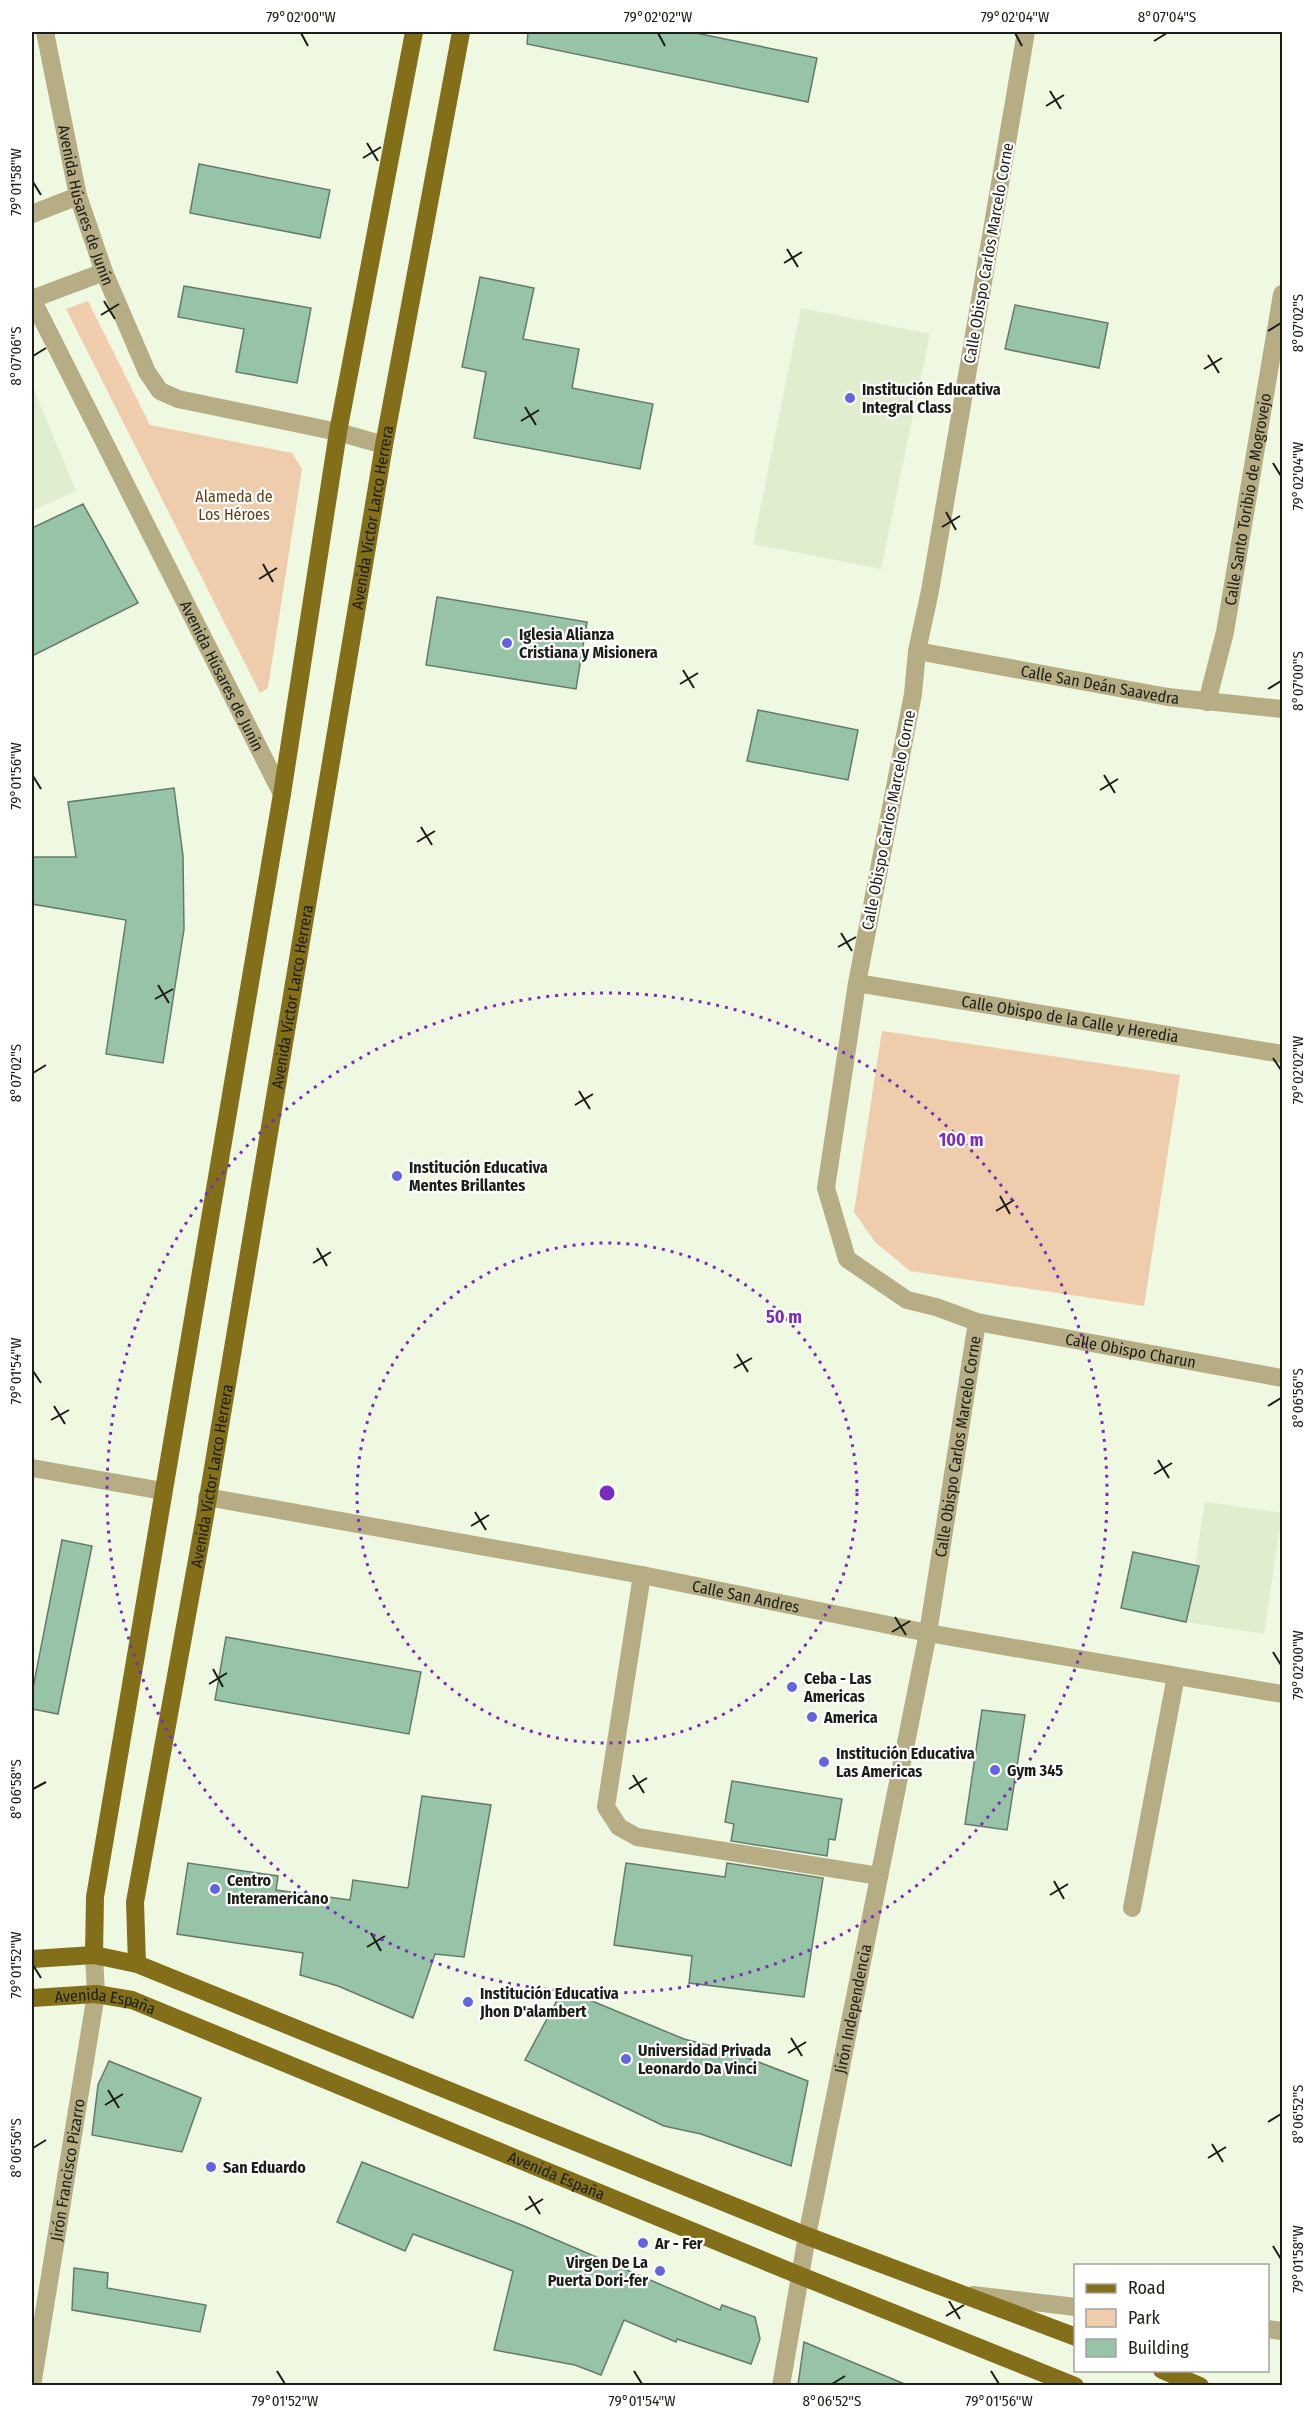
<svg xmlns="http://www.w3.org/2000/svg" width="1314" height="2417" viewBox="0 0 1314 2417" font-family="'Fira Sans Condensed',sans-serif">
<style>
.built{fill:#e0edcf}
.green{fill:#efccac}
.building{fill:#97c3a7;stroke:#657a6c;stroke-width:1.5}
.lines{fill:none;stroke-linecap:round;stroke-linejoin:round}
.minor{stroke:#b6ad85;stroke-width:18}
.tertiary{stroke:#b6ad85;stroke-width:18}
.primary{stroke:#836f19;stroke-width:18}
.ticks{fill:none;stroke:#1b1e16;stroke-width:2}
.ring{fill:none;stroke:#7b2cbf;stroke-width:3;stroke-dasharray:3 6}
.poi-dot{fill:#6365de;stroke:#fff;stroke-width:2}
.labels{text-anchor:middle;stroke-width:4.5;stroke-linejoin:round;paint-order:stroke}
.street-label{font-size:16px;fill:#1b1e16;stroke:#fff}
.poi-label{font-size:16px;font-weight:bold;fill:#1b1e16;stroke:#fff;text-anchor:start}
.park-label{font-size:16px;fill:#623e16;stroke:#fff}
.centre{fill:#7b2cbf;stroke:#fff;stroke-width:3}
.ring-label{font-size:18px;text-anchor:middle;font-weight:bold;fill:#7b2cbf;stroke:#fff;stroke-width:4.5;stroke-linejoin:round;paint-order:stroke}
.neatline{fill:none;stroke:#1b1e16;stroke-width:2}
.ticks-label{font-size:15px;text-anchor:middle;fill:#1b1e16}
</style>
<rect width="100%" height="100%" fill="#eff9e2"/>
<g class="built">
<path d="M 801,308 L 930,334 L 881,569 L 753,544 Z"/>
<path d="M 32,385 L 76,491 L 32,511 Z"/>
<path d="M 1205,1502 L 1282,1513 L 1264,1634 L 1186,1622 Z"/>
</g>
<g class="green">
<path d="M 88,301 L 150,425 L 292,453 L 302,469 L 268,688 L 260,693 L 66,309 Z"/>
<path d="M 882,1031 L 1180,1075 L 1144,1306 L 910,1271 L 875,1242 L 854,1212 Z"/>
</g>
<g class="building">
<path d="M 528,32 L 691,32 L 817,58 L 808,102 L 527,44 Z"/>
<path d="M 199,164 L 330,190 L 320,238 L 190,213 Z"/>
<path d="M 480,277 L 534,288 L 523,339 L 579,349 L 572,388 L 653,404 L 640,469 L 474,438 L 486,372 L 462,367 Z"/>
<path d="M 184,286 L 311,308 L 297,383 L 236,372 L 244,329 L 178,317 Z"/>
<path d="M 1015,305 L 1108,323 L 1099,368 L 1005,349 Z"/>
<path d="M 83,504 L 138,603 L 32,656 L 32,528 Z"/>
<path d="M 437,597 L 587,622 L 576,689 L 426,665 Z"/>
<path d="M 758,710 L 858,730 L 848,780 L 747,761 Z"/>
<path d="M 174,788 L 183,856 L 184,929 L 163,1063 L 106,1054 L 126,920 L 32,904 L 32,857 L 76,857 L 68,802 Z"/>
<path d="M 62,1540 L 92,1546 L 58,1714 L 32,1709 L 32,1693 Z"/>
<path d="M 1133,1552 L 1199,1566 L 1186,1622 L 1121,1608 Z"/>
<path d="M 226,1637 L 421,1672 L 409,1734 L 215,1700 Z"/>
<path d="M 982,1710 L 1025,1715 L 1007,1830 L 965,1824 Z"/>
<path d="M 732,1781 L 842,1799 L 835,1840 L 829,1839 L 827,1856 L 731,1841 L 734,1824 L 725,1822 Z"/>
<path d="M 422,1796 L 491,1805 L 464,1957 L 435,1954 L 413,2018 L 338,1986 L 300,1975 L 303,1953 L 177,1934 L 188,1863 L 278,1876 L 276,1890 L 350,1900 L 353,1880 L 408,1888 Z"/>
<path d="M 626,1863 L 725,1877 L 727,1863 L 823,1878 L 804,1997 L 689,1983 L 692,1956 L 614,1945 Z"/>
<path d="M 563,1989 L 684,2039 L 727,2050 L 808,2081 L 791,2166 L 701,2134 L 664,2126 L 525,2060 Z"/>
<path d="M 109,2061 L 201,2098 L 182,2152 L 92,2135 L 98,2085 Z"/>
<path d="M 362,2162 L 524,2226 L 720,2310 L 722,2305 L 755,2317 L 760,2339 L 751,2364 L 677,2339 L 676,2342 L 624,2320 L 601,2375 L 575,2365 L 494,2350 L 513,2271 L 413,2234 L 405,2251 L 337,2222 Z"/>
<path d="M 74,2268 L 108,2273 L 107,2288 L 206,2305 L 200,2332 L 72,2310 Z"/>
<path d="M 804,2342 L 907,2385 L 798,2385 Z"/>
</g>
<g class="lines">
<g class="minor">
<path id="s1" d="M 1026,32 L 930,591 L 917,651 L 913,694 L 857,983 L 826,1188 L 847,1259 L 907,1300 L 936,1307 L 977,1322 L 1282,1378"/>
<path d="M 32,214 L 78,196"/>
<path d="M 32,299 L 104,272"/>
<path id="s2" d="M 917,651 L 1168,697 L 1282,709"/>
<path id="s3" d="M 1207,702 L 1225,632 L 1282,294"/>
<path id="s4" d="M 857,983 L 1282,1054"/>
<path d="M 32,1468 L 163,1491"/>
<path id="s5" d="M 207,1497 L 642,1575 L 928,1633 L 1282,1694"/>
<path d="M 642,1575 L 606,1807 L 619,1827 L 637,1837 L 879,1876"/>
<path d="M 1132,1908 L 1176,1676"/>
<path id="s6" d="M 32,2386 L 96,1994 L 94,1955"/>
<path id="s7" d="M 781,2386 L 807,2236 L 928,1633 L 977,1322"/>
</g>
<g class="tertiary">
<path id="s8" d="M 45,32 L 78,196 L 104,272 L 147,372 L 160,391 L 178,399 L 338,432 L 384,445"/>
<path id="s9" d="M 32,299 L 282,794"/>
<path d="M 973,2295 L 1076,2307"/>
<path d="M 1268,2329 L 1282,2331"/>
</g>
<g class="primary">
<path d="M 94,1955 L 95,1897 L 282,794 L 338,432 L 414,32"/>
<path d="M 32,1959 L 94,1955 L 137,1964 L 807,2236 L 1076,2337"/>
<path id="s10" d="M 137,1964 L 135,1902 L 205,1516 L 384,445 L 461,32"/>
<path id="s11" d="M 32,1998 L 96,1994 L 132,2000 L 801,2276 L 1075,2386"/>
<path d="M 1162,2370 L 1200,2386"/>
</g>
</g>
<path class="ticks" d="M 301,33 L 308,46M 658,33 L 665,46M 1015,33 L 1022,46M 1154,41 L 1167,33M 1050,91 L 1061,109M 1046,106 L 1064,95M 367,143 L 378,161M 363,158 L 381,147M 33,182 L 41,195M 787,249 L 798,267M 784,263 L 802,252M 104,301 L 115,319M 101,315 L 119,304M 1268,331 L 1281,323M 1208,355 L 1219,373M 33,356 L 46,348M 1204,369 L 1222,358M 525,407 L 536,425M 521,421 L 539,410M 1273,463 L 1281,476M 946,512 L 956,530M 942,527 L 960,516M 263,564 L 273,582M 259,579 L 277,568M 683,670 L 694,688M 680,684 L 698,673M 1268,689 L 1281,681M 1104,775 L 1115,793M 33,776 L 41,789M 1100,790 L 1118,779M 421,827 L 432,845M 417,842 L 435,831M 841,933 L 852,951M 838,947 L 856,937M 158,985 L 169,1003M 155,999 L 173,989M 1273,1058 L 1281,1070M 33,1073 L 46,1065M 579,1091 L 590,1109M 575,1105 L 593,1094M 1000,1196 L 1010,1214M 996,1211 L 1014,1200M 317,1248 L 327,1266M 313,1263 L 331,1252M 737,1354 L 748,1372M 734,1368 L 752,1358M 33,1371 L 41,1383M 54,1406 L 65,1424M 1268,1406 L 1281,1398M 51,1420 L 69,1410M 1158,1460 L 1169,1478M 1154,1474 L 1172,1463M 475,1512 L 486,1530M 471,1526 L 489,1515M 895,1617 L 906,1635M 892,1632 L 910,1621M 1273,1652 L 1281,1665M 213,1669 L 223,1687M 209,1684 L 227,1673M 633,1775 L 644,1793M 33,1789 L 46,1782M 629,1789 L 647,1778M 1054,1881 L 1064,1899M 1050,1895 L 1068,1884M 371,1933 L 381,1951M 367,1947 L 385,1936M 33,1965 L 41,1978M 791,2038 L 802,2056M 788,2053 L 806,2042M 108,2090 L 119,2108M 105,2105 L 123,2094M 1268,2122 L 1281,2114M 1212,2144 L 1223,2162M 33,2148 L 46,2140M 1208,2158 L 1226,2147M 529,2196 L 540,2214M 525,2210 L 543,2199M 1273,2246 L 1281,2259M 949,2301 L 960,2319M 946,2316 L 964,2305M 277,2371 L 285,2384M 634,2371 L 642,2384M 991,2371 L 999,2384M 832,2384 L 845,2376"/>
<g class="ring">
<circle cx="607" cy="1493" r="250"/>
<circle cx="607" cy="1493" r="500"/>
</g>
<g class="poi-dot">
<circle cx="850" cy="398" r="6"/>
<circle cx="507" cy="643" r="6"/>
<circle cx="397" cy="1176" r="6"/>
<circle cx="792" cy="1687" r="6"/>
<circle cx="812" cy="1717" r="6"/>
<circle cx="824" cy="1762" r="6"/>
<circle cx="995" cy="1770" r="6"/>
<circle cx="215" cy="1889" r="6"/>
<circle cx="468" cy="2002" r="6"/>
<circle cx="626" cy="2059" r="6"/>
<circle cx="211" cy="2167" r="6"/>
<circle cx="643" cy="2243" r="6"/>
<circle cx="660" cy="2271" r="6"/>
</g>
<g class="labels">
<g class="street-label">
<text dy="6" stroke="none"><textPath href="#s8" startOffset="178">Avenida Húsares de Junín</textPath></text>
<text transform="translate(988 253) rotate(-80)" y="6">Calle Obispo Carlos Marcelo Corne</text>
<text dy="6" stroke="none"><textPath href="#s3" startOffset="207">Calle Santo Toribio de Mogrovejo</textPath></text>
<text dy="6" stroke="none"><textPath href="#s10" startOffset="1467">Avenida Víctor Larco Herrera</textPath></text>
<text dy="6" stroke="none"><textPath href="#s9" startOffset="422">Avenida Húsares de Junín</textPath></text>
<text dy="6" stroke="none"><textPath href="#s2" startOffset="186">Calle San Deán Saavedra</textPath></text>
<text transform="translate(888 820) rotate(-79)" y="6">Calle Obispo Carlos Marcelo Corne</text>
<text dy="6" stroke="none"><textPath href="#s10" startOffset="981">Avenida Víctor Larco Herrera</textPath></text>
<text dy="6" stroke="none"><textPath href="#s4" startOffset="216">Calle Obispo de la Calle y Heredia</textPath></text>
<text dy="6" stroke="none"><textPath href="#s1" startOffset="1550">Calle Obispo Charun</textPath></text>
<text dy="6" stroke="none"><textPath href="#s7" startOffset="956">Calle Obispo Carlos Marcelo Corne</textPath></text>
<text dy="6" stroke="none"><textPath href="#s10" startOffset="495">Avenida Víctor Larco Herrera</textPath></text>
<text dy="6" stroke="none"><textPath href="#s5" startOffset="548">Calle San Andres</textPath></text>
<text dy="6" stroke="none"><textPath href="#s11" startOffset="74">Avenida España</textPath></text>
<text dy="6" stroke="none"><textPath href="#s7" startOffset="384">Jirón Independencia</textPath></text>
<text dy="6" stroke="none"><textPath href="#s6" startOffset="219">Jirón Francisco Pizarro</textPath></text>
<text dy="6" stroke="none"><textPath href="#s11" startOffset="560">Avenida España</textPath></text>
</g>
<g class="poi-label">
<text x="862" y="395">Institución Educativa<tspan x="862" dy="18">Integral Class</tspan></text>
<text x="519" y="640">Iglesia Alianza<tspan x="519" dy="18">Cristiana y Misionera</tspan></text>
<text x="409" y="1173">Institución Educativa<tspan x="409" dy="18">Mentes Brillantes</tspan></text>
<text x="804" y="1684">Ceba - Las<tspan x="804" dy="18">Americas</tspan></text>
<text x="824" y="1723">America</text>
<text x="836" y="1759">Institución Educativa<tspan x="836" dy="18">Las Americas</tspan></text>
<text x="1007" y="1776">Gym 345</text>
<text x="227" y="1886">Centro<tspan x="227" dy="18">Interamericano</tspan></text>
<text x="480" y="1999">Institución Educativa<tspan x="480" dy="18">Jhon D'alambert</tspan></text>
<text x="638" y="2056">Universidad Privada<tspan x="638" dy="18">Leonardo Da Vinci</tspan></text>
<text x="223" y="2173">San Eduardo</text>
<text x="655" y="2249">Ar - Fer</text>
<text x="648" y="2268" text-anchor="end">Virgen De La<tspan x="648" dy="18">Puerta Dori-fer</tspan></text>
</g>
<g class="park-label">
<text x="234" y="502">Alameda de<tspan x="234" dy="18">Los Héroes</tspan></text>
</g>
</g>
<circle cx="607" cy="1493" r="9" class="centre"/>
<g class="ring-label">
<text x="961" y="1146">100 m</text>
<text x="784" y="1323">50 m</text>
</g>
<rect width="1314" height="2417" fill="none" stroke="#ffffff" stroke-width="66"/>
<rect x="1074" y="2264" width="195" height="108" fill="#ffffff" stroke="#a4a5a2" stroke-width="1.5"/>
<rect x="1086" y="2284" width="30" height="9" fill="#836f19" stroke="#a4a5a2" stroke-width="1.5"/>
<text x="1128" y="2294" font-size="18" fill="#1b1e16">Road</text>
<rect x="1086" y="2309" width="30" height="18" fill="#efccac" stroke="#a4a5a2" stroke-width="1.5"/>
<text x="1128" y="2324" font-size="18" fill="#1b1e16">Park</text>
<rect x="1086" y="2339" width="30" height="18" fill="#97c3a7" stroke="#a4a5a2" stroke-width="1.5"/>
<text x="1128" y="2354" font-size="18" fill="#1b1e16">Building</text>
<rect x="33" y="33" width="1248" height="2351" class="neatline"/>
<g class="ticks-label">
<text x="301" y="22">79°02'00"W</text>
<text x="658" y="22">79°02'02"W</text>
<text x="1015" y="22">79°02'04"W</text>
<text x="1167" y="22">8°07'04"S</text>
<text transform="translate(16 182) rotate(-90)" y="5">79°01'58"W</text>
<text transform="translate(1298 323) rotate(-90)" y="5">8°07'02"S</text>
<text transform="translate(16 356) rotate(-90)" y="5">8°07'06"S</text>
<text transform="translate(1298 476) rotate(-90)" y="5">79°02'04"W</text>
<text transform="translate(1298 681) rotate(-90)" y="5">8°07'00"S</text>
<text transform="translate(16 776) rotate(-90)" y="5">79°01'56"W</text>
<text transform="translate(1298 1070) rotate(-90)" y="5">79°02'02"W</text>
<text transform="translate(16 1073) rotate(-90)" y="5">8°07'02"S</text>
<text transform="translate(16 1371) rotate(-90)" y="5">79°01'54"W</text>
<text transform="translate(1298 1398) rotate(-90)" y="5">8°06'56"S</text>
<text transform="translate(1298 1665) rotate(-90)" y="5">79°02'00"W</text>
<text transform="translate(16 1789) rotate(-90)" y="5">8°06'58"S</text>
<text transform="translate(16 1965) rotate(-90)" y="5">79°01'52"W</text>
<text transform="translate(1298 2114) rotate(-90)" y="5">8°06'52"S</text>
<text transform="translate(16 2148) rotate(-90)" y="5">8°06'56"S</text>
<text transform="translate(1298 2259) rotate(-90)" y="5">79°01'58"W</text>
<text x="285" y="2406">79°01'52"W</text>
<text x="642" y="2406">79°01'54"W</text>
<text x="832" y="2406">8°06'52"S</text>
<text x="999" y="2406">79°01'56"W</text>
</g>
</svg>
